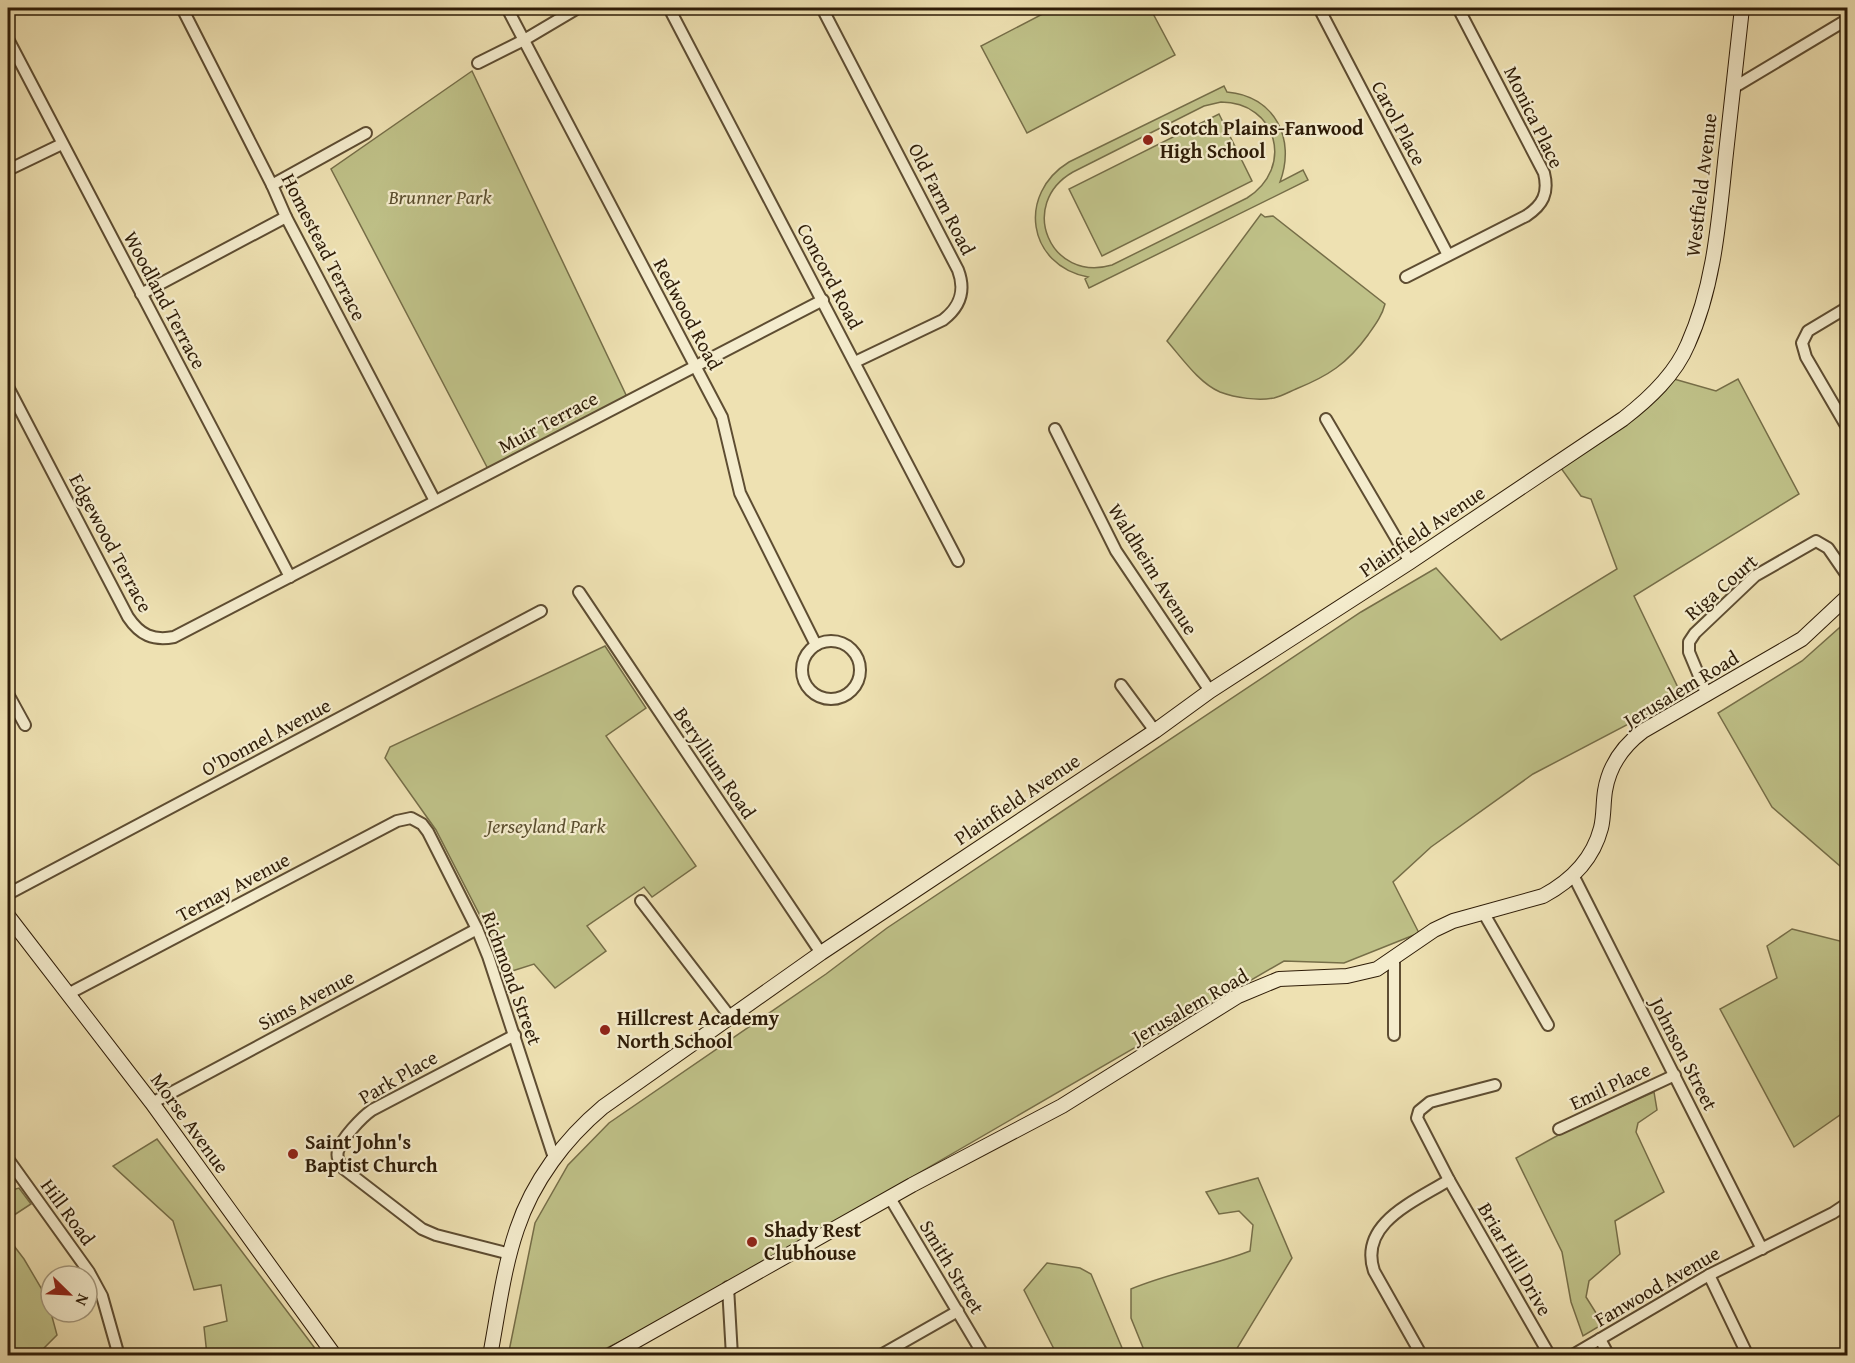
<svg xmlns="http://www.w3.org/2000/svg" width="1855" height="1363" viewBox="0 0 1855 1363" font-family="'Gentium Book Plus',serif">
<style>
.green{fill:#bfc188;stroke:#766e48;stroke-width:1.5;fill-rule:evenodd}
.lines{fill:none;stroke-linecap:round;stroke-linejoin:round}
.street-casing{stroke:#5e4d32;stroke-width:14}
.secondary-casing{stroke:#2e1c07;stroke-width:16}
.street{stroke:#f4eccd;stroke-width:10}
.secondary{stroke:#f4eccd;stroke-width:14}
.poi-dot{fill:#8f2418;stroke:#f4eccd;stroke-width:2}
.labels{text-anchor:middle;stroke-width:4.5;stroke-linejoin:round;paint-order:stroke}
.street-label{font-size:20px;fill:#2e1c07;stroke:#f4eccd}
.poi-label{font-size:20px;font-weight:bold;fill:#2e1c07;stroke:#f4eccd;text-anchor:start}
.park-label{font-size:20px;font-style:italic;fill:#5a4e2e;stroke:#f4eccd}
</style>
<rect width="100%" height="100%" fill="#eee1b2"/>
<filter id="stains"><feTurbulence type="fractalNoise" baseFrequency=".00333" numOctaves="4"/><feColorMatrix values="0 0 0 0 .2 0 0 0 0 .09 0 0 0 0 .02 0 0 0 .5 -.17"/></filter>
<radialGradient id="worn" r=".72"><stop offset=".6" stop-color="#630" stop-opacity="0"/><stop offset="1" stop-color="#630" stop-opacity=".3"/></radialGradient>
<g class="green">
<path d="M 1054,8 L 1150,8 L 1175,55 L 1027,133 L 981,46 Z"/>
<path d="M 472,71 L 627,397 L 488,469 L 331,169 Z"/>
<path d="M 1224,86 L 1227,92 C 1275,96 1296,139 1280,182 L 1303,170 L 1308,180 L 1089,288 L 1085,279 L 1088,277 C 1027,265 1017,194 1069,162 ZM 1221,102 C 1277,102 1295,168 1247,198 L 1112,265 C 1050,283 1017,204 1073,172 L 1204,106 Z"/>
<path d="M 1219,114 L 1252,181 L 1102,256 L 1069,189 Z"/>
<path d="M 1261,214 L 1265,217 L 1273,216 L 1385,304 C 1382,316 1375,325 1368,335 C 1347,364 1328,376 1296,389 C 1289,392 1282,396 1274,398 C 1258,401 1236,398 1220,392 C 1199,383 1182,358 1167,341 Z"/>
<path d="M 1667,377 L 1716,391 L 1738,379 L 1799,494 L 1634,596 L 1682,696 L 1533,774 L 1431,847 L 1393,882 L 1419,933 L 1344,963 L 1284,961 L 721,1288 L 621,1341 L 593,1355 L 508,1356 L 535,1223 L 568,1165 L 609,1123 L 826,974 L 887,928 L 1361,612 L 1436,568 L 1501,640 L 1617,569 L 1591,499 L 1581,496 L 1558,464 Z"/>
<path d="M 1847,621 L 1847,872 L 1772,807 L 1718,713 L 1802,661 Z"/>
<path d="M 605,646 L 646,708 L 606,736 L 696,866 L 652,897 L 644,887 L 587,926 L 606,951 L 555,988 L 534,964 L 509,972 L 436,830 L 385,758 L 390,747 Z"/>
<path d="M 1792,929 L 1848,943 L 1847,1110 L 1794,1147 L 1720,1009 L 1777,978 L 1767,946 Z"/>
<path d="M 1654,1092 L 1657,1110 L 1638,1123 L 1636,1132 L 1664,1192 L 1615,1221 L 1620,1254 L 1589,1281 L 1586,1297 L 1603,1324 L 1583,1336 L 1571,1302 L 1562,1252 L 1516,1158 L 1566,1131 Z"/>
<path d="M 157,1139 L 320,1355 L 207,1355 L 204,1327 L 227,1321 L 221,1285 L 194,1290 L 173,1221 L 113,1166 Z"/>
<path d="M 1258,1178 L 1292,1258 L 1233,1355 L 1146,1355 L 1131,1318 L 1131,1289 C 1169,1273 1211,1266 1250,1251 L 1253,1225 L 1239,1211 L 1219,1214 L 1206,1192 Z"/>
<path d="M 19,1188 L 31,1204 L 8,1219 L 8,1191 Z"/>
<path d="M 8,1238 L 24,1259 L 47,1298 L 57,1335 L 37,1355 L 17,1355 L 8,1342 Z"/>
<path d="M 1047,1263 L 1080,1268 L 1091,1274 L 1125,1355 L 1057,1355 L 1024,1290 Z"/>
</g>
<g class="lines">
<g class="street-casing">
<g id="street">
<path d="M 182,8 L 272,185 L 286,217 L 435,501"/>
<path d="M 507,8 L 722,417 L 740,493 L 816,645"/>
<path d="M 669,8 L 958,561"/>
<path d="M 822,8 L 958,270 C 966,291 960,307 943,320 L 855,362"/>
<path d="M 1319,8 L 1448,255"/>
<path d="M 8,39 L 290,577"/>
<path d="M 478,63 L 524,40 L 578,8"/>
<path d="M 1733,88 L 1848,19"/>
<path d="M 8,170 L 62,144"/>
<path d="M 272,185 L 366,133"/>
<path d="M 1406,277 L 1526,216 C 1543,205 1549,193 1544,173 L 1458,8"/>
<path d="M 141,294 L 286,217"/>
<path d="M 1848,307 L 1808,331 L 1802,343 L 1806,357 L 1848,429"/>
<path d="M 8,387 L 128,617 C 140,635 153,641 174,637 L 823,300"/>
<path d="M 1326,419 L 1410,562"/>
<path d="M 1055,429 L 1116,551 L 1210,691"/>
<path d="M 579,592 L 821,953"/>
<circle cx="831" cy="670" r="29"/>
<path d="M 1121,685 L 1155,731"/>
<path d="M 8,694 L 25,725"/>
<path d="M 1707,695 L 1689,652 L 1689,642 L 1695,633 L 1755,576 L 1816,541 L 1828,548 L 1848,577"/>
<path d="M 1573,875 L 1762,1249"/>
<path d="M 8,894 L 541,611"/>
<path d="M 641,901 L 731,1018"/>
<path d="M 1483,912 L 1548,1025"/>
<path d="M 1394,959 L 1394,1035"/>
<path d="M 68,994 L 397,821 L 411,818 L 422,824 L 428,832 L 477,929 L 488,956 L 554,1158"/>
<path d="M 1495,1085 L 1430,1102 L 1419,1111 L 1417,1118 L 1449,1180 L 1550,1356"/>
<path d="M 152,1103 L 477,929"/>
<path d="M 1559,1129 L 1675,1075"/>
<path d="M 8,1159 L 89,1272 L 102,1296 L 119,1356"/>
<path d="M 890,1198 L 984,1356"/>
<path d="M 510,1254 L 436,1235 L 422,1229 L 344,1169 C 340,1163 336,1158 338,1151 C 341,1139 362,1117 372,1110 L 515,1035"/>
<path d="M 1709,1275 L 1748,1356"/>
<path d="M 728,1287 L 732,1356"/>
<path d="M 1600,1339 L 1609,1356"/>
<path d="M 879,1356 L 958,1311"/>
<path d="M 1422,1356 L 1374,1271 C 1358,1223 1416,1201 1449,1180"/>
<path d="M 1571,1356 L 1709,1275 L 1833,1213 L 1848,1203"/>
</g>
</g>
<g class="secondary-casing">
<g id="secondary">
<path d="M 8,916 L 152,1103 L 335,1356"/>
<path d="M 490,1356 C 498,1314 503,1270 517,1229 C 533,1181 565,1139 603,1107 L 821,953 L 1155,731 L 1210,691 L 1410,562 L 1623,419 C 1649,399 1675,375 1688,344 C 1715,284 1719,217 1726,153 C 1731,104 1737,56 1742,8"/>
<path d="M 609,1356 L 912,1185 L 1062,1106 L 1238,996 L 1279,979 L 1347,976 L 1377,969 L 1434,930 L 1453,921 L 1543,896 C 1571,881 1593,859 1601,828 C 1604,816 1603,804 1605,791 C 1609,766 1623,746 1643,731 L 1802,639 L 1848,596"/>
</g>
</g>
<use href="#street" class="street"/>
<use href="#secondary" class="secondary"/>
</g>
<g class="poi-dot">
<circle cx="1148" cy="140" r="6"/>
<circle cx="605" cy="1030" r="6"/>
<circle cx="293" cy="1154" r="6"/>
<circle cx="752" cy="1242" r="6"/>
</g>
<g class="labels">
<g class="street-label">
<text transform="translate(1534 117) rotate(64)" y="7">Monica Place</text>
<text transform="translate(1399 123) rotate(62)" y="7">Carol Place</text>
<text transform="translate(1701 185) rotate(-83)" y="7">Westfield Avenue</text>
<text transform="translate(942 199) rotate(63)" y="7">Old Farm Road</text>
<text transform="translate(324 247) rotate(63)" y="7">Homestead Terrace</text>
<text transform="translate(830 276) rotate(62)" y="7">Concord Road</text>
<text transform="translate(165 300) rotate(62)" y="7">Woodland Terrace</text>
<text transform="translate(688 314) rotate(62)" y="7">Redwood Road</text>
<text transform="translate(548 422) rotate(-28)" y="7">Muir Terrace</text>
<text transform="translate(1422 531) rotate(-34)" y="7">Plainfield Avenue</text>
<text transform="translate(111 543) rotate(62)" y="7">Edgewood Terrace</text>
<text transform="translate(1153 569) rotate(58)" y="7">Waldheim Avenue</text>
<text transform="translate(1721 587) rotate(-41)" y="7">Riga Court</text>
<text transform="translate(1681 689) rotate(-31)" y="7">Jerusalem Road</text>
<text transform="translate(266 737) rotate(-28)" y="7">O'Donnel Avenue</text>
<text transform="translate(715 763) rotate(56)" y="7">Beryllium Road</text>
<text transform="translate(1017 799) rotate(-34)" y="7">Plainfield Avenue</text>
<text transform="translate(233 887) rotate(-28)" y="7">Ternay Avenue</text>
<text transform="translate(512 978) rotate(70)" y="7">Richmond Street</text>
<text transform="translate(306 1000) rotate(-28)" y="7">Sims Avenue</text>
<text transform="translate(1190 1006) rotate(-30)" y="7">Jerusalem Road</text>
<text transform="translate(1684 1054) rotate(63)" y="7">Johnson Street</text>
<text transform="translate(398 1077) rotate(-30)" y="7">Park Place</text>
<text transform="translate(1610 1086) rotate(-25)" y="7">Emil Place</text>
<text transform="translate(190 1123) rotate(54)" y="7">Morse Avenue</text>
<text transform="translate(68 1212) rotate(54)" y="7">Hill Road</text>
<text transform="translate(1515 1259) rotate(60)" y="7">Briar Hill Drive</text>
<text transform="translate(952 1267) rotate(59)" y="7">Smith Street</text>
<text transform="translate(1657 1286) rotate(-30)" y="7">Fanwood Avenue</text>
</g>
<g class="poi-label">
<text x="1160" y="135">Scotch Plains-Fanwood<tspan x="1160" dy="23">High School</tspan></text>
<text x="617" y="1025">Hillcrest Academy<tspan x="617" dy="23">North School</tspan></text>
<text x="305" y="1149">Saint John's<tspan x="305" dy="23">Baptist Church</tspan></text>
<text x="764" y="1237">Shady Rest<tspan x="764" dy="23">Clubhouse</tspan></text>
</g>
<g class="park-label">
<text x="440" y="204">Brunner Park</text>
<text x="546" y="833">Jerseyland Park</text>
</g>
</g>
<rect width="1855" height="1363" fill="none" stroke="#eee1b2" stroke-width="30"/>
<rect x="9" y="9" width="1837" height="1345" fill="none" stroke="#2e1c07" stroke-width="3"/>
<rect x="15" y="15" width="1825" height="1333" fill="none" stroke="#2e1c07" stroke-width="1.5"/>
<g transform="translate(69 1294) rotate(114)"><circle r="28" fill="#f4eccd" stroke="#a5997e" stroke-width="1.5"/>
<path d="M0-4.5L10 22L0 15L-10 22Z" fill="#8f2418"/>
<text y="-9" font-size="16" font-weight="bold" text-anchor="middle" fill="#2e1c07">N</text>
</g>
<rect width="100%" height="100%" filter="url(#stains)"/>
<rect width="100%" height="100%" fill="url(#worn)"/>
</svg>
